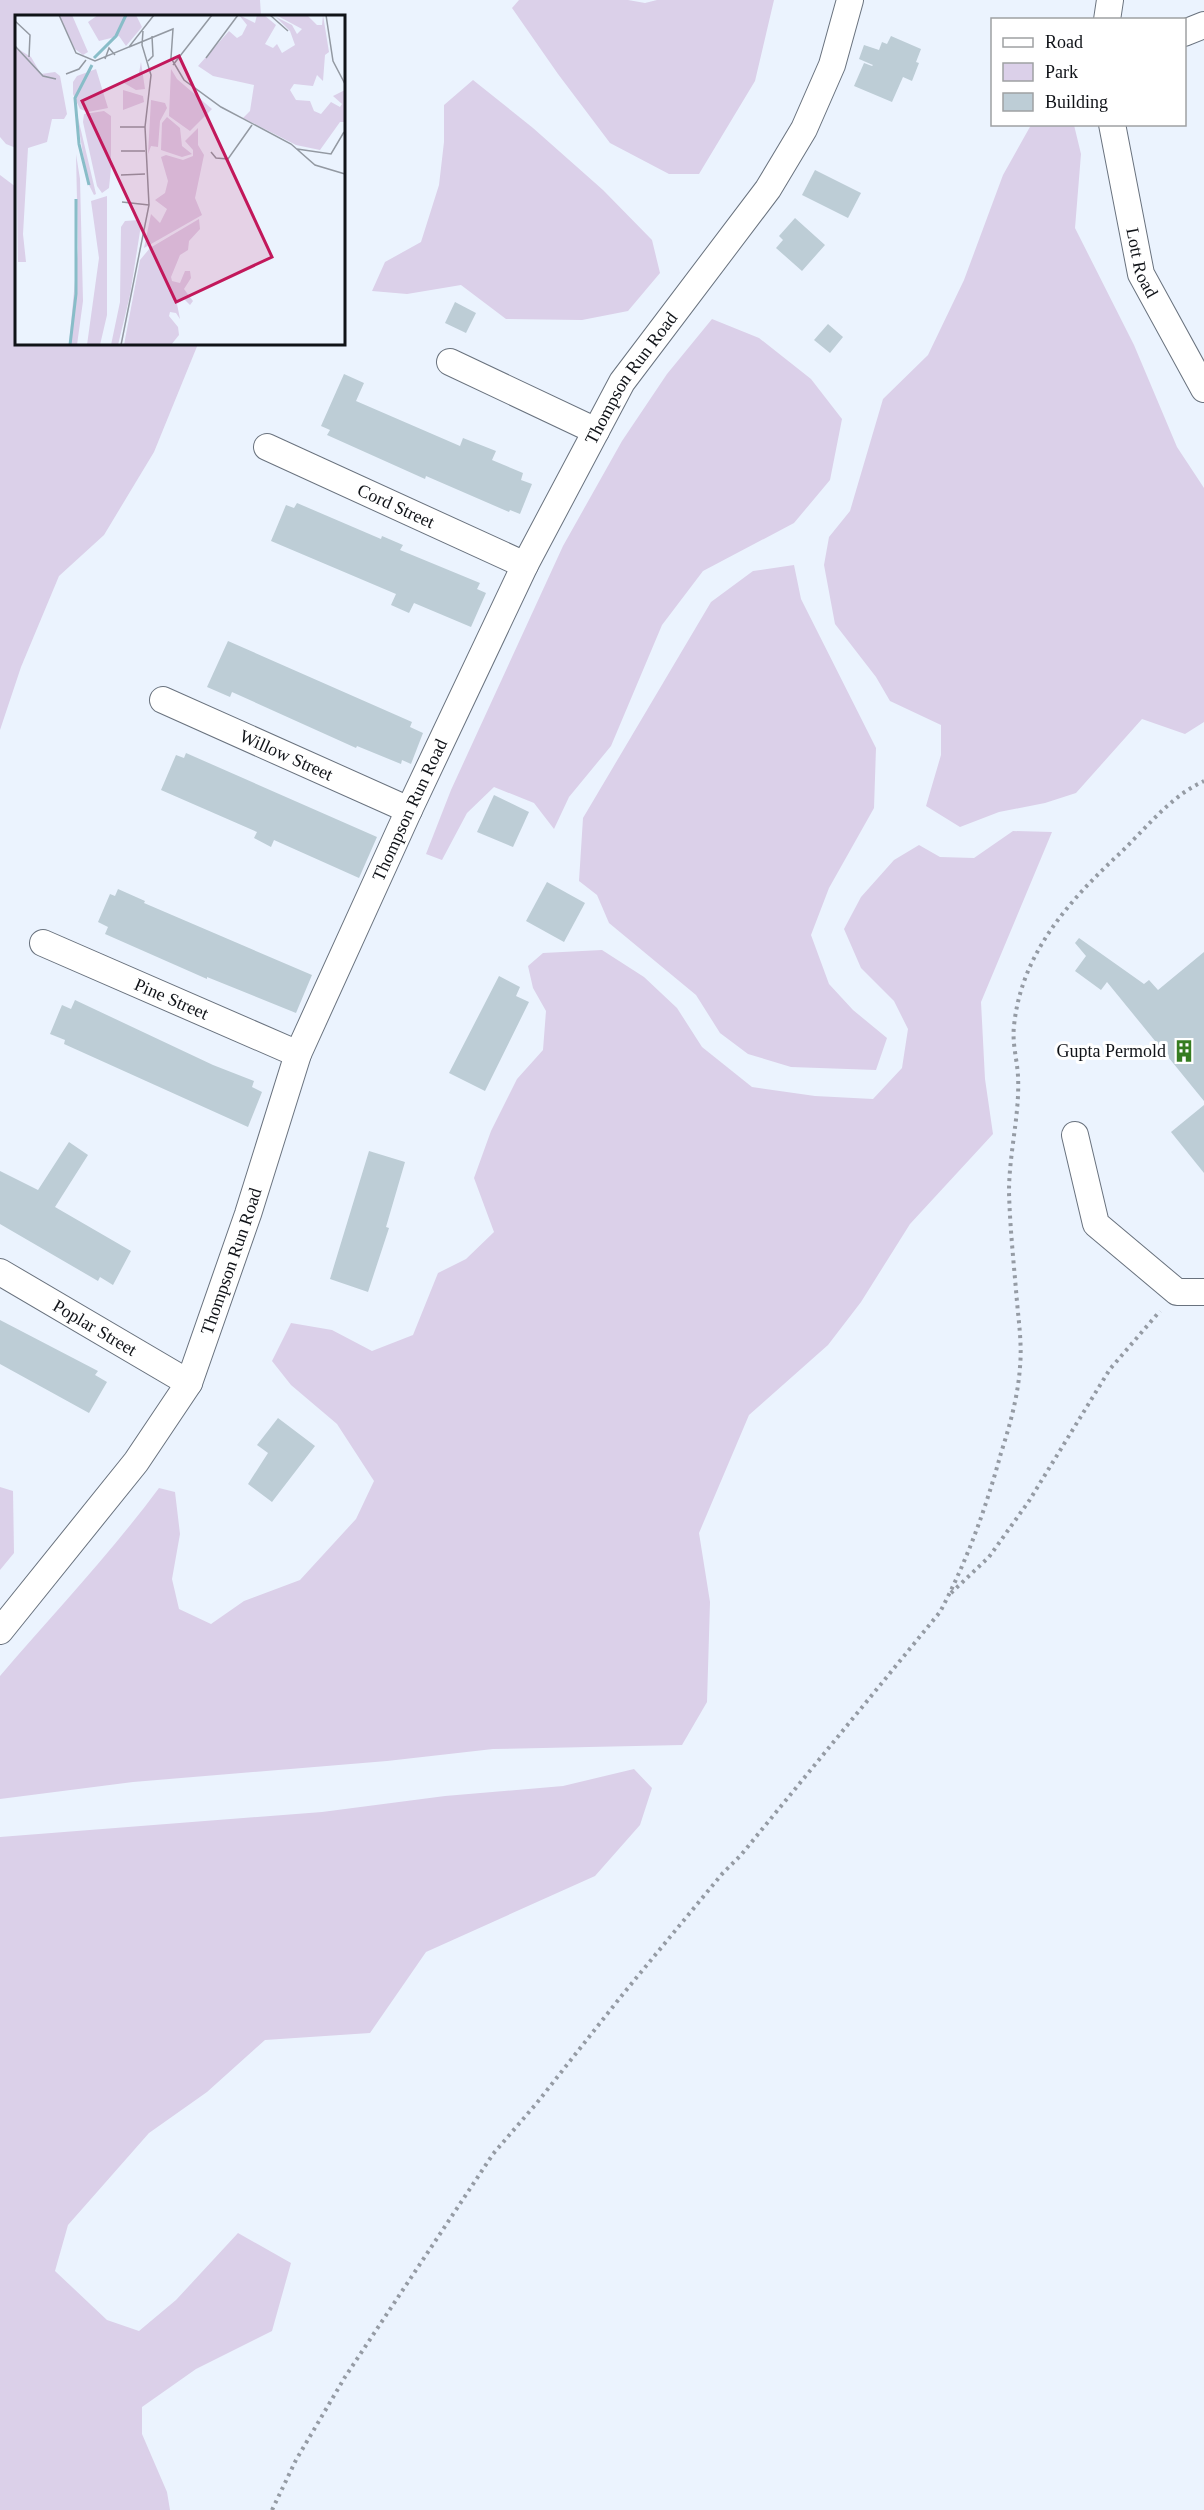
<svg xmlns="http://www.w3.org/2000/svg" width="1204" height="2510" viewBox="0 0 1204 2510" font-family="'Times New Roman',serif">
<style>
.green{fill:#dbd0e9}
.building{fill:#bdcdd6}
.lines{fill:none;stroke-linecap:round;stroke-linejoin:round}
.minor-casing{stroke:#69727e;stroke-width:28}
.path{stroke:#959ba4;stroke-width:4;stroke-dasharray:3 4.5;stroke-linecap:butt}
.minor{stroke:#fff;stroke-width:26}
.labels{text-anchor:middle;stroke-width:6;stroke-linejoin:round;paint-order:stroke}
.street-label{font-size:18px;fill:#101318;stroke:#fff}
.poi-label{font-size:18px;fill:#101318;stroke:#fff;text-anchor:end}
.inset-river{fill:none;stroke:#88bdc8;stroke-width:3}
.inset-road{fill:none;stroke:#9399a2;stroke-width:1.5}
.view{fill:#c2185b;fill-opacity:0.15;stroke:#c2185b;stroke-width:3}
.inset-edge{fill:none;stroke:#101318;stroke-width:3}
</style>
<rect width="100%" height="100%" fill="#ebf3fe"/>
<g class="green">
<path d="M 0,0 L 260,0 L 261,16 L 16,16 L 16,148 L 6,144 L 0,137 Z"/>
<path d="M 519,0 L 628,0 L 645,3 L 657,0 L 774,0 L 755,81 L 699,174 L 669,174 L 610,143 L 558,74 L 512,8 Z"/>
<path d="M 473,80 L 533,128 L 603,190 L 652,240 L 660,273 L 628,311 L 582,320 L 506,319 L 461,285 L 407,294 L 372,291 L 385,262 L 421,242 L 439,185 L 444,142 L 444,105 Z"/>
<path d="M 1031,125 L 1074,125 L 1081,154 L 1075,228 L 1134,345 L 1177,447 L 1204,488 L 1204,722 L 1185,734 L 1142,719 L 1076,793 L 1045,803 L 999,812 L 960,827 L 926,806 L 941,755 L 941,725 L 890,701 L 876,677 L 835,624 L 824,565 L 829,537 L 850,511 L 883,399 L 928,355 L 964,280 L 1003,175 Z"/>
<path d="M 0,175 L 16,187 L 16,344 L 198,344 L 154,452 L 104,535 L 59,576 L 21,667 L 0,730 Z"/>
<path d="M 712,319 L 759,338 L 811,379 L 842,419 L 830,480 L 794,523 L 703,571 L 662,625 L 611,746 L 569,797 L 554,829 L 534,803 L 494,787 L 467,813 L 442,860 L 426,854 L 451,790 L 563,546 L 622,441 L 667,374 Z"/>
<path d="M 794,565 L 801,599 L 876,748 L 874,808 L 829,888 L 811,935 L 829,984 L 853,1010 L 887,1038 L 876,1070 L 791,1067 L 748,1054 L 720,1033 L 696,995 L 609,923 L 597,895 L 579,881 L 583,818 L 711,602 L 753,571 Z"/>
<path d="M 1013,831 L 1052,832 L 981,1002 L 985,1079 L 993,1134 L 910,1224 L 861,1302 L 828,1345 L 749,1415 L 699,1533 L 710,1602 L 707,1702 L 682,1745 L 493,1749 L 387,1761 L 133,1782 L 0,1799 L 0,1676 C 53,1614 110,1554 159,1488 L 175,1492 L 180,1534 L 172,1579 L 179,1609 L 211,1624 L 244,1601 L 300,1580 L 356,1519 L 374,1481 L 337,1424 L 291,1385 L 272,1361 L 291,1323 L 332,1330 L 372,1351 L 413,1335 L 438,1273 L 466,1259 L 494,1232 L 474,1178 L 491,1131 L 517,1079 L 543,1050 L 546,1011 L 533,988 L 528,966 L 543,953 L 602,950 L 644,977 L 677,1008 L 702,1047 L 752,1087 L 815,1096 L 873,1099 L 902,1068 L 908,1029 L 894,1001 L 861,968 L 844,929 L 861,897 L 894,860 L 919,845 L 940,857 L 974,858 Z"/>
<path d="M 0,1487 L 13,1491 L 14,1553 L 0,1570 Z"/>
<path d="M 634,1769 L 652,1788 L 640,1825 L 595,1876 L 426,1952 L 370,2033 L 265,2040 L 207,2092 L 149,2133 L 68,2225 L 55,2271 L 107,2320 L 139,2331 L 176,2300 L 238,2233 L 291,2263 L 272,2331 L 196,2369 L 142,2407 L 142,2434 L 167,2492 L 170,2510 L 0,2510 L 0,1837 L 322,1812 L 445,1796 L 563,1786 Z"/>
</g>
<g class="building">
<path d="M 891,36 L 921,49 L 916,62 L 919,63 L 912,81 L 903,77 L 892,102 L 854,86 L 864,63 L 872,66 L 873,65 L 859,59 L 864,45 L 879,50 L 882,42 L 887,44 Z"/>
<path d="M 815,170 L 861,193 L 848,218 L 802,195 Z"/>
<path d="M 795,218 L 825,245 L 802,271 L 776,248 L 783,240 L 779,236 Z"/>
<path d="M 455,302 L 476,313 L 466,333 L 445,323 Z"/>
<path d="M 828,324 L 843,337 L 830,353 L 814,340 Z"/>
<path d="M 344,374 L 364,383 L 356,401 L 460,446 L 463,438 L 496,451 L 492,460 L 523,473 L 521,480 L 532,484 L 520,514 L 510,510 L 509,512 L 426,476 L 425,479 L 327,435 L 330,430 L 321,426 Z"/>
<path d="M 297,503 L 381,539 L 382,536 L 403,545 L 400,550 L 480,583 L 477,589 L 486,593 L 471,627 L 414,603 L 409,613 L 391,605 L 396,594 L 271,541 L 286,505 L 294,508 Z"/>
<path d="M 228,641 L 412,722 L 410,727 L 423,733 L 411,764 L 402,760 L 401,764 L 357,746 L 356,748 L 232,692 L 230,697 L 207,687 Z"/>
<path d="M 186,753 L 377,837 L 359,878 L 274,840 L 271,847 L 254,838 L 257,832 L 161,790 L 176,755 L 184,758 Z"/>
<path d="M 494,795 L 529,812 L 513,847 L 477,832 Z"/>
<path d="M 547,882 L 585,903 L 564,942 L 526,921 Z"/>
<path d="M 118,889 L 145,901 L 144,903 L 312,975 L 296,1013 L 207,977 L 207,979 L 105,934 L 108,927 L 98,922 L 110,894 L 115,896 Z"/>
<path d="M 1079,938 L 1144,984 L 1149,980 L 1158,990 L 1204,952 L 1204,1101 L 1107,982 L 1101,990 L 1075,971 L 1086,956 L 1075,943 Z"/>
<path d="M 499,976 L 520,987 L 516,996 L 529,1002 L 485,1091 L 449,1073 Z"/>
<path d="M 75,1000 L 213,1065 L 254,1081 L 252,1087 L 262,1092 L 248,1127 L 64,1044 L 65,1040 L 50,1034 L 62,1005 L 71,1009 Z"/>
<path d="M 1204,1105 L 1204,1173 L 1171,1132 Z"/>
<path d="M 69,1142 L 88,1155 L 55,1207 L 131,1251 L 113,1285 L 100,1277 L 98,1281 L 0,1224 L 0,1171 L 38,1190 Z"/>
<path d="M 369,1151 L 405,1162 L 386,1227 L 389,1228 L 368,1292 L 330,1279 Z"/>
<path d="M 0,1320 L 98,1371 L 95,1375 L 107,1382 L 89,1413 L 0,1364 Z"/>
<path d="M 278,1418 L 315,1446 L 272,1502 L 248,1484 L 268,1453 L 257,1445 Z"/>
</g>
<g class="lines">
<g class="minor-casing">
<g id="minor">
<path d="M 1107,20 L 1110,0"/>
<path d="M 1184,33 L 1204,25"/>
<path id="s1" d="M 1112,124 L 1141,274 L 1204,389"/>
<path d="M 450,362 L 596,431"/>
<path id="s2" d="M 267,447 L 525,565"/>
<path id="s3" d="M 163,700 L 409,810"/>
<path id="s4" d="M 43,943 L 298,1054"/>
<path d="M 1075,1135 L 1096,1224 L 1177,1292 L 1204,1292"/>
<path id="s5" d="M 0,1272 L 189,1383"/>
<path id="s6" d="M 0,1631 L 136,1462 L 189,1383 L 248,1214 L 298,1054 L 409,810 L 525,565 L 622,382 L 768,189 L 804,129 L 832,65 L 850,0"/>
</g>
</g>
<g class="path">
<path d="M 951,1593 L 989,1557 L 1029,1501 L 1110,1369 L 1160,1311"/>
<path d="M 272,2510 L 296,2460 L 345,2377 L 493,2154 L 536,2104 L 623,1994 L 722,1874 L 741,1855 L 940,1612 C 967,1561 986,1508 1001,1453 C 1010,1425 1018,1396 1020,1367 C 1022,1345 1019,1324 1017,1302 C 1014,1265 1010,1229 1009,1192 C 1009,1153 1020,1114 1018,1076 C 1017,1059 1012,1043 1014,1026 C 1021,955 1067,903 1117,856 C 1145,830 1169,797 1204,781"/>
</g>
<use href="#minor" class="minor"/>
</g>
<defs>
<g id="building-bare" transform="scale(1.8)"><path d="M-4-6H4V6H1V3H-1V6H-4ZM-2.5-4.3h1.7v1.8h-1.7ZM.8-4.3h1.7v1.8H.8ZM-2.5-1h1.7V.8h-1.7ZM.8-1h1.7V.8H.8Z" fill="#357c20" stroke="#fff" stroke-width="2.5" paint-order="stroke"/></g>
</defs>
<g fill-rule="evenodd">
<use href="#building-bare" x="1184" y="1051"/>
</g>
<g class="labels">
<g class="street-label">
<text dy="6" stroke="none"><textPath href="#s1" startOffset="142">Lott Road</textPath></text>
<text dy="6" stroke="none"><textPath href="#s6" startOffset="1413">Thompson Run Road</textPath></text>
<text dy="6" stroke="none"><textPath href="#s2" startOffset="142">Cord Street</textPath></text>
<text dy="6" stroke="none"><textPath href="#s3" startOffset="135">Willow Street</textPath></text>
<text dy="6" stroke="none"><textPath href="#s6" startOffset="927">Thompson Run Road</textPath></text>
<text dy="6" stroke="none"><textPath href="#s4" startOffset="140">Pine Street</textPath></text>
<text dy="6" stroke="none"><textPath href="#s6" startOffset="441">Thompson Run Road</textPath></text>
<text dy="6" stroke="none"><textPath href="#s5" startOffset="110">Poplar Street</textPath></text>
</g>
<g class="poi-label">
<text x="1166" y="1057">Gupta Permold</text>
</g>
</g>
<g transform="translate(15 15)">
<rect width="330" height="330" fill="#ebf3fe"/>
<path d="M 44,0 L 57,0 L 73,37 L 68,40 L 60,34 ZM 83,0 L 121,0 L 127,12 L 111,31 L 104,21 L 84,26 L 73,7 ZM 224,0 L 240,8 L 242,0 L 249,0 L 261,10 L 250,29 L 258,33 L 262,29 L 267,38 L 280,30 L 275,16 L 261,2 L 277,10 L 282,19 L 287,14 L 261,0 L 292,0 L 302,10 L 307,10 L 308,0 L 314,37 L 310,40 L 308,66 L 302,60 L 298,71 L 279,69 L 275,75 L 281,85 L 295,86 L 299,96 L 306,99 L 316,87 L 325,92 L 327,89 L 318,81 L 330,75 L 330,107 L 325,107 L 305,135 L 281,130 L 228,103 L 235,96 L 239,70 L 198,61 L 183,51 L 214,16 L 222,23 L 227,20 L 232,10 ZM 0,32 L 16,42 L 26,59 L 40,57 L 45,61 L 52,99 L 49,104 L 37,104 L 32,127 L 13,133 L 8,219 L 11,247 L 3,247 ZM 126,47 L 130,74 L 121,75 L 109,68 L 124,58 ZM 81,54 L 93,93 L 73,97 L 65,94 L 58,79 L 58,67 L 62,61 ZM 156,54 L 162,64 L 197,94 L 175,116 L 154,101 ZM 108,75 L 128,81 L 129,87 L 108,95 ZM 136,85 L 150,88 L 152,93 L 145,106 L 143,132 L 136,131 L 133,139 ZM 59,86 L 81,179 L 79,180 L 73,168 ZM 89,96 L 96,101 L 96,153 L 94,173 L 87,178 L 82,171 L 68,107 L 69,99 ZM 152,102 L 165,113 L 167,131 L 177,139 L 167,142 L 146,135 L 147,108 ZM 183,113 L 183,130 L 189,140 L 180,183 L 187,200 L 129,233 L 136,199 L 145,208 L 152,194 L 140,185 L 150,178 L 153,166 L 146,142 L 151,140 L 168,145 L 178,141 L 178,135 L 170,126 ZM 61,139 L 65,164 L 68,286 L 62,330 L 54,330 L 63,233 ZM 92,181 L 92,300 L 85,330 L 72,330 L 84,243 L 76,186 ZM 184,204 L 185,214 L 174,226 L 173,235 L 165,240 L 156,262 L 157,266 L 165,268 L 170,256 L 175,256 L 176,263 L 169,274 L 178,286 L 175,290 L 169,284 L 162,289 L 165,304 L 161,298 L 155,297 L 154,301 L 163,312 L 164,320 L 156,330 L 109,330 L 125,245 L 135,233 ZM 124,205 L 126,210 L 115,280 L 103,330 L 96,330 L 105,287 L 106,212 L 110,206 Z" fill="#dbd0e9"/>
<path class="inset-river" d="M 79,43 L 101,21 L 111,0M 74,170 L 64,129 L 60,83 L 77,50M 55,330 L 61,279 L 61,184"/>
<path class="inset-road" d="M 44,0 L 61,38 L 80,46 L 114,32 L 139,0M 255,0 L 273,16M 311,0 L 318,46 L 330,69M 0,6 L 15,20 L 14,42M 0,31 L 28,61 L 41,64M 114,32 L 158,14 L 156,43 L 169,65 L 206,92 L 276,129 L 300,150 L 330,159M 191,43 L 223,0M 90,44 L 94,33 L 100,40M 133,46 L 138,41 L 137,21M 158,50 L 197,0M 51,59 L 64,54 L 71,45M 105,112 L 130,112M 282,134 L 316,139 L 329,117M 106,136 L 130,136M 196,137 L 201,143 L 213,144 L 237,110M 106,160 L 130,159M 107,187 L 134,190M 106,330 L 134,190 L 130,112 L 136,60 L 127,30 L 128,16"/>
<path class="view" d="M 164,41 L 257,242 L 161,287 L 67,86 Z"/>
<rect width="330" height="330" class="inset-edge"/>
</g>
<rect x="991" y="18" width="195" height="108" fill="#ffffff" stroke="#9fa1a3" stroke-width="1.5"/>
<rect x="1003" y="38" width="30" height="9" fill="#ffffff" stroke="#9fa1a3" stroke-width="1.5"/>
<text x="1045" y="48" font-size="18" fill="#101318">Road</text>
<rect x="1003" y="63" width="30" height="18" fill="#dbd0e9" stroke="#9fa1a3" stroke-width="1.5"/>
<text x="1045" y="78" font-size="18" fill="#101318">Park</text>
<rect x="1003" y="93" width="30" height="18" fill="#bdcdd6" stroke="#9fa1a3" stroke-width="1.5"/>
<text x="1045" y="108" font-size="18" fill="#101318">Building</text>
</svg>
